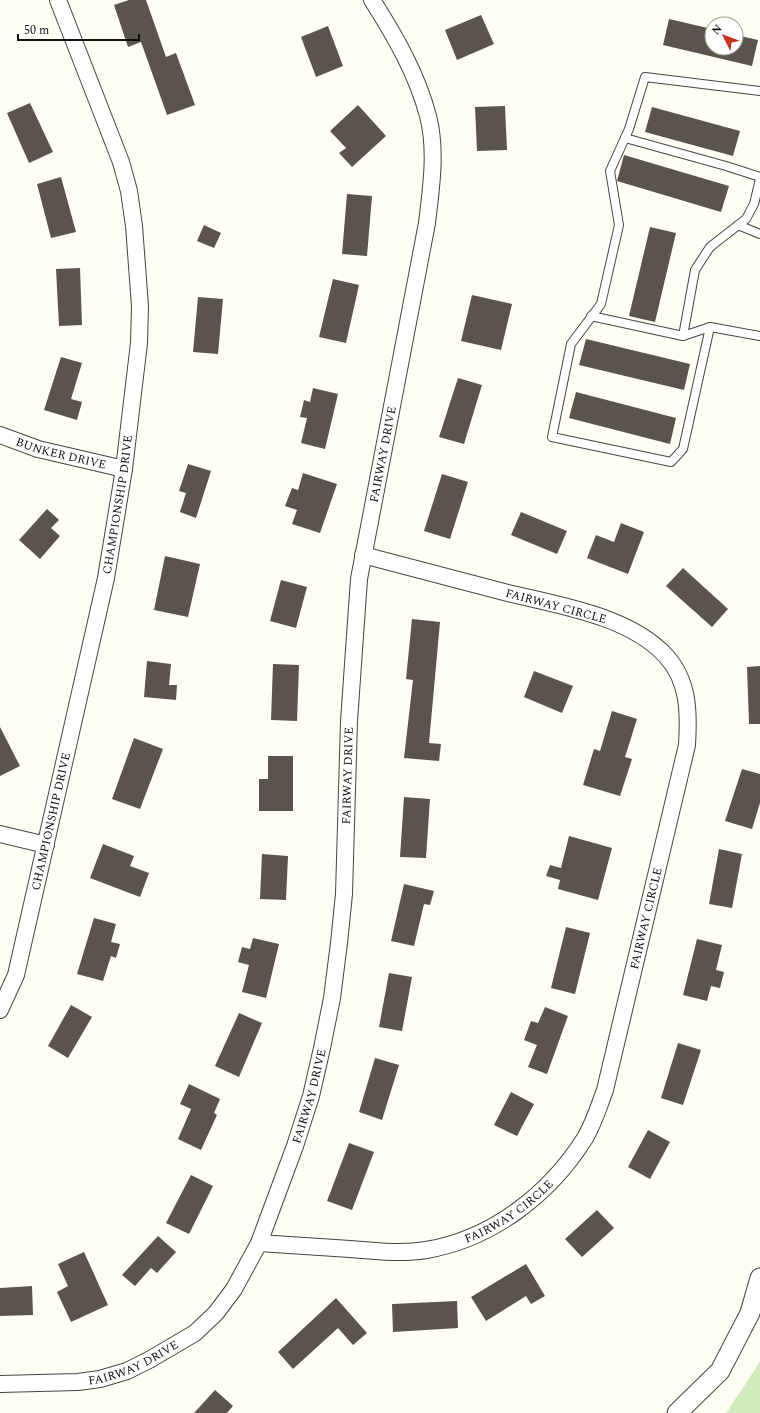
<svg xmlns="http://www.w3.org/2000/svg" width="760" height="1413" viewBox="0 0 760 1413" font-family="Spectral,serif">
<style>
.green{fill:#ceecbb}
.building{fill:#5a544c}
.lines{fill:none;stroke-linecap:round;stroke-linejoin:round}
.service-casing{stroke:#444;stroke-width:10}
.minor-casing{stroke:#444;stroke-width:18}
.tertiary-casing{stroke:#444;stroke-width:21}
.service{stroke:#fff;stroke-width:8}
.minor{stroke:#fff;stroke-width:16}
.tertiary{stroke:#fff;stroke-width:19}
.labels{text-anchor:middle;stroke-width:4;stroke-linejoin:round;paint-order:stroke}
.street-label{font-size:12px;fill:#111;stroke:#fff}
</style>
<rect width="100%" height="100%" fill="#fffef4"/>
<path class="green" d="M 760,1361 L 760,1413 L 726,1413 L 756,1368 Z"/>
<g class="building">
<path d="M 129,0 L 146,0 L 166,57 L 176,53 L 195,105 L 167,115 L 141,42 L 128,47 L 114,5 Z"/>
<path d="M 481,15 L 494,44 L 457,60 L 445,30 Z"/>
<path d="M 669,19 L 712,29 L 712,48 L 736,48 L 736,35 L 758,40 L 752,66 L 663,45 Z"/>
<path d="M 328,26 L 343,66 L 316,77 L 301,37 Z"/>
<path d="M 30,103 L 53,152 L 29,163 L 7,113 Z"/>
<path d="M 358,105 L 386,136 L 352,167 L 339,153 L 346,148 L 330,131 Z"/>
<path d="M 505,106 L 507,150 L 477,151 L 475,107 Z"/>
<path d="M 652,107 L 740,131 L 733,156 L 645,132 Z"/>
<path d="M 624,155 L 729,186 L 721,212 L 617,181 Z"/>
<path d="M 61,177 L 76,232 L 51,238 L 37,184 Z"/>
<path d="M 347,194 L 372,196 L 367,256 L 342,254 Z"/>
<path d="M 204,225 L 221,233 L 214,248 L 197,241 Z"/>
<path d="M 650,227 L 676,233 L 655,322 L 629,316 Z"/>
<path d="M 80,268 L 82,325 L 59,326 L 56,269 Z"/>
<path d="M 333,279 L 359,285 L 346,343 L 319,337 Z"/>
<path d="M 472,295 L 512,304 L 501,350 L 461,341 Z"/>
<path d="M 198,297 L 223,299 L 218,354 L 193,352 Z"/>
<path d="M 586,339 L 690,364 L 684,390 L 579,365 Z"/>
<path d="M 61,357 L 82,363 L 71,399 L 82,402 L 77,420 L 44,410 Z"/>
<path d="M 458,378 L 482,385 L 464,444 L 439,437 Z"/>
<path d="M 313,388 L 338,394 L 325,449 L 301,443 L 307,418 L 300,417 L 304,400 L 310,402 Z"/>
<path d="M 576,392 L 676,418 L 670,444 L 569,418 Z"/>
<path d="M 188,464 L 211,471 L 196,518 L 180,512 L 186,493 L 179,491 Z"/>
<path d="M 303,473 L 337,484 L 320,533 L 292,524 L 297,510 L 285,506 L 292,488 L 298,490 Z"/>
<path d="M 442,474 L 468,482 L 450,539 L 424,531 Z"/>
<path d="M 47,509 L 59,520 L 51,528 L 60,536 L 40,559 L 19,540 Z"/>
<path d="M 521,512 L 567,531 L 557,554 L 511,535 Z"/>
<path d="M 621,523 L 644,532 L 628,574 L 587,558 L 596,535 L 614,542 Z"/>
<path d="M 165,556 L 200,564 L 188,617 L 154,610 Z"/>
<path d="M 683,568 L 728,609 L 712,627 L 666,586 Z"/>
<path d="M 281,580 L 307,587 L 296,628 L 270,621 Z"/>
<path d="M 412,619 L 440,622 L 429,743 L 441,744 L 439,761 L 404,758 L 413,680 L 406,679 Z"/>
<path d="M 147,661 L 171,664 L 169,685 L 177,685 L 176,700 L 144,697 Z"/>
<path d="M 273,664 L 299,665 L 297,721 L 271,720 Z"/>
<path d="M 760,666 L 760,724 L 749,724 L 747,667 Z"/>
<path d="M 534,671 L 573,686 L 562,713 L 524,697 Z"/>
<path d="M 612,711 L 637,719 L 625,757 L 632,759 L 620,796 L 583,785 L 594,749 L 600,751 Z"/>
<path d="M 0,727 L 20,766 L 0,776 Z"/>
<path d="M 134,738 L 163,749 L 140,809 L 112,799 Z"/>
<path d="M 268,756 L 293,756 L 293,811 L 259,811 L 259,779 L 268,779 Z"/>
<path d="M 742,769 L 760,774 L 760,803 L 752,829 L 725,821 Z"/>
<path d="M 404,797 L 430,799 L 426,858 L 400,857 Z"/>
<path d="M 569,836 L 612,848 L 598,900 L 558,889 L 560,880 L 546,876 L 550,865 L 561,868 Z"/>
<path d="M 103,844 L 134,856 L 130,866 L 149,873 L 140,897 L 90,878 Z"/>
<path d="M 719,849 L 742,854 L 732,908 L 709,904 Z"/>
<path d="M 262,854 L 288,856 L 286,900 L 260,899 Z"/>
<path d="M 404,884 L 434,891 L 430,905 L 424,904 L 414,946 L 391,941 Z"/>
<path d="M 94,918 L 116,924 L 111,942 L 120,944 L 116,958 L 111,956 L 103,981 L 77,974 Z"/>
<path d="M 566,927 L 590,933 L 575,994 L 551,988 Z"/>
<path d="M 253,938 L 279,944 L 266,998 L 242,992 L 249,965 L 238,962 L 242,947 L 250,949 Z"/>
<path d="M 697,939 L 722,945 L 716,970 L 724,972 L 720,988 L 711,986 L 707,1001 L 683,995 Z"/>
<path d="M 389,973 L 412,977 L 402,1031 L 379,1027 Z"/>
<path d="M 71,1005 L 92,1017 L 68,1058 L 48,1046 Z"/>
<path d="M 545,1007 L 568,1016 L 547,1074 L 528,1067 L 537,1045 L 524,1040 L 531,1021 L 538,1023 Z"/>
<path d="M 239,1013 L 262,1023 L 239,1077 L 215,1066 Z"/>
<path d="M 678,1043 L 701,1050 L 683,1105 L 661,1098 Z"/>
<path d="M 375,1058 L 399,1065 L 382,1120 L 359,1112 Z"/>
<path d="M 189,1084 L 220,1099 L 214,1113 L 217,1115 L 201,1150 L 178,1139 L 191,1109 L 180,1104 Z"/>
<path d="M 511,1092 L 534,1104 L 517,1136 L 494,1125 Z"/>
<path d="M 648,1130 L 670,1142 L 650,1179 L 628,1167 Z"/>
<path d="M 349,1143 L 374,1152 L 352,1210 L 327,1201 Z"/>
<path d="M 191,1175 L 213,1186 L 189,1234 L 166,1223 Z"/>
<path d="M 597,1210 L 614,1228 L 582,1257 L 565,1239 Z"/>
<path d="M 158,1236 L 176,1252 L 157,1273 L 151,1268 L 135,1286 L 122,1275 Z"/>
<path d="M 84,1252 L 108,1305 L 71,1322 L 57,1292 L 68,1286 L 58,1264 Z"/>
<path d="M 526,1264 L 545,1296 L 531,1304 L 526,1296 L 486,1321 L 471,1297 Z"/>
<path d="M 32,1286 L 33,1315 L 0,1316 L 0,1288 Z"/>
<path d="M 336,1298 L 367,1333 L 353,1345 L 338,1328 L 293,1369 L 278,1352 Z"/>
<path d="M 457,1301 L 458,1328 L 393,1332 L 392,1304 Z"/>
<path d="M 215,1390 L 233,1406 L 227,1413 L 194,1413 Z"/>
</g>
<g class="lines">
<g class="service-casing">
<g id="service">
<path d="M 625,138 L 726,166 L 760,177"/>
<path d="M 760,179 L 754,204 L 746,219 L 710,247 L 695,270 L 683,336 L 710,327 L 760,336"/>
<path d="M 738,225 L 760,234"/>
<path d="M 591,316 L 683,336"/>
<path d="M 710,327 L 683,449 L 671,462 L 552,437 L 571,344 L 601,304 L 619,225 L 610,171 L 629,129 L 645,77 L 760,91"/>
</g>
</g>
<g class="minor-casing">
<g id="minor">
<path id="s1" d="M 0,435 L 38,449 L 124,469"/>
<path d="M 0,834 L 46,845"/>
<path id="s2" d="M 0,1010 L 16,975 L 106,578 L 124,469 L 139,343 L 140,306 L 134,226 L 129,191 L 121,162 L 58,0"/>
<path id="s3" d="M 259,1243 C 289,1245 319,1247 350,1249 C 375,1251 401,1254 426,1250 C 492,1239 550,1194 585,1138 C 594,1123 599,1106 605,1090 L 687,745 C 689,713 689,681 666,656 C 629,615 556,605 504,592 C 457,580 410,567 363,555"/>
<path id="s4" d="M 0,1384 L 78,1382 L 100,1379 L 127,1371 L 149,1360 L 195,1333 L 216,1313 L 234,1289 L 259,1243 L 295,1146 L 311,1096 L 322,1048 L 332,998 L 339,943 L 344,894 L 349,721 L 359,579 L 427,223 C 431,189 437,150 428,116 C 417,74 395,36 372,0"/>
</g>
</g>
<g class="tertiary-casing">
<path id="tertiary" d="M 677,1413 L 720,1371 L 750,1313 L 760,1278"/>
</g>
<use href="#service" class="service"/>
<use href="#minor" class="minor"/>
<use href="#tertiary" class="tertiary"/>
</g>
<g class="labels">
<g class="street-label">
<text dy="4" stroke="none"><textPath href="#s1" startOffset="64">BUNKER DRIVE</textPath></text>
<text dy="4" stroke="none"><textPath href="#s4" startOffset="1121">FAIRWAY DRIVE</textPath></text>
<text dy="4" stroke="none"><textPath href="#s2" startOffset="520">CHAMPIONSHIP DRIVE</textPath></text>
<text transform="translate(556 606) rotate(15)" y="4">FAIRWAY CIRCLE</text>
<text dy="4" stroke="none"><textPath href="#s4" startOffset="797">FAIRWAY DRIVE</textPath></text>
<text dy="4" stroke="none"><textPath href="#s2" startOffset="196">CHAMPIONSHIP DRIVE</textPath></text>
<text dy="4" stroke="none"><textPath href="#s3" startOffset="596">FAIRWAY CIRCLE</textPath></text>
<text dy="4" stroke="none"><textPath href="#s4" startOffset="473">FAIRWAY DRIVE</textPath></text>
<text dy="4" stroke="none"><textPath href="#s3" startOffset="260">FAIRWAY CIRCLE</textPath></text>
<text dy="4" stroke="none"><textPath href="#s4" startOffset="137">FAIRWAY DRIVE</textPath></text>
</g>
</g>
<g transform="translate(724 36) rotate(312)"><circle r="19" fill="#ffffff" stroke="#a0a0a0"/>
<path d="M0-3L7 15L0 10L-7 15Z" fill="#c93121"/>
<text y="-6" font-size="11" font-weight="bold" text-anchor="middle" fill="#111111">N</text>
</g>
<path d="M18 34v6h121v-6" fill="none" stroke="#111111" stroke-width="2"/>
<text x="24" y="34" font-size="12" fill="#111111" stroke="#ffffff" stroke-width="3" paint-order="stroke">50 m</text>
</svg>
